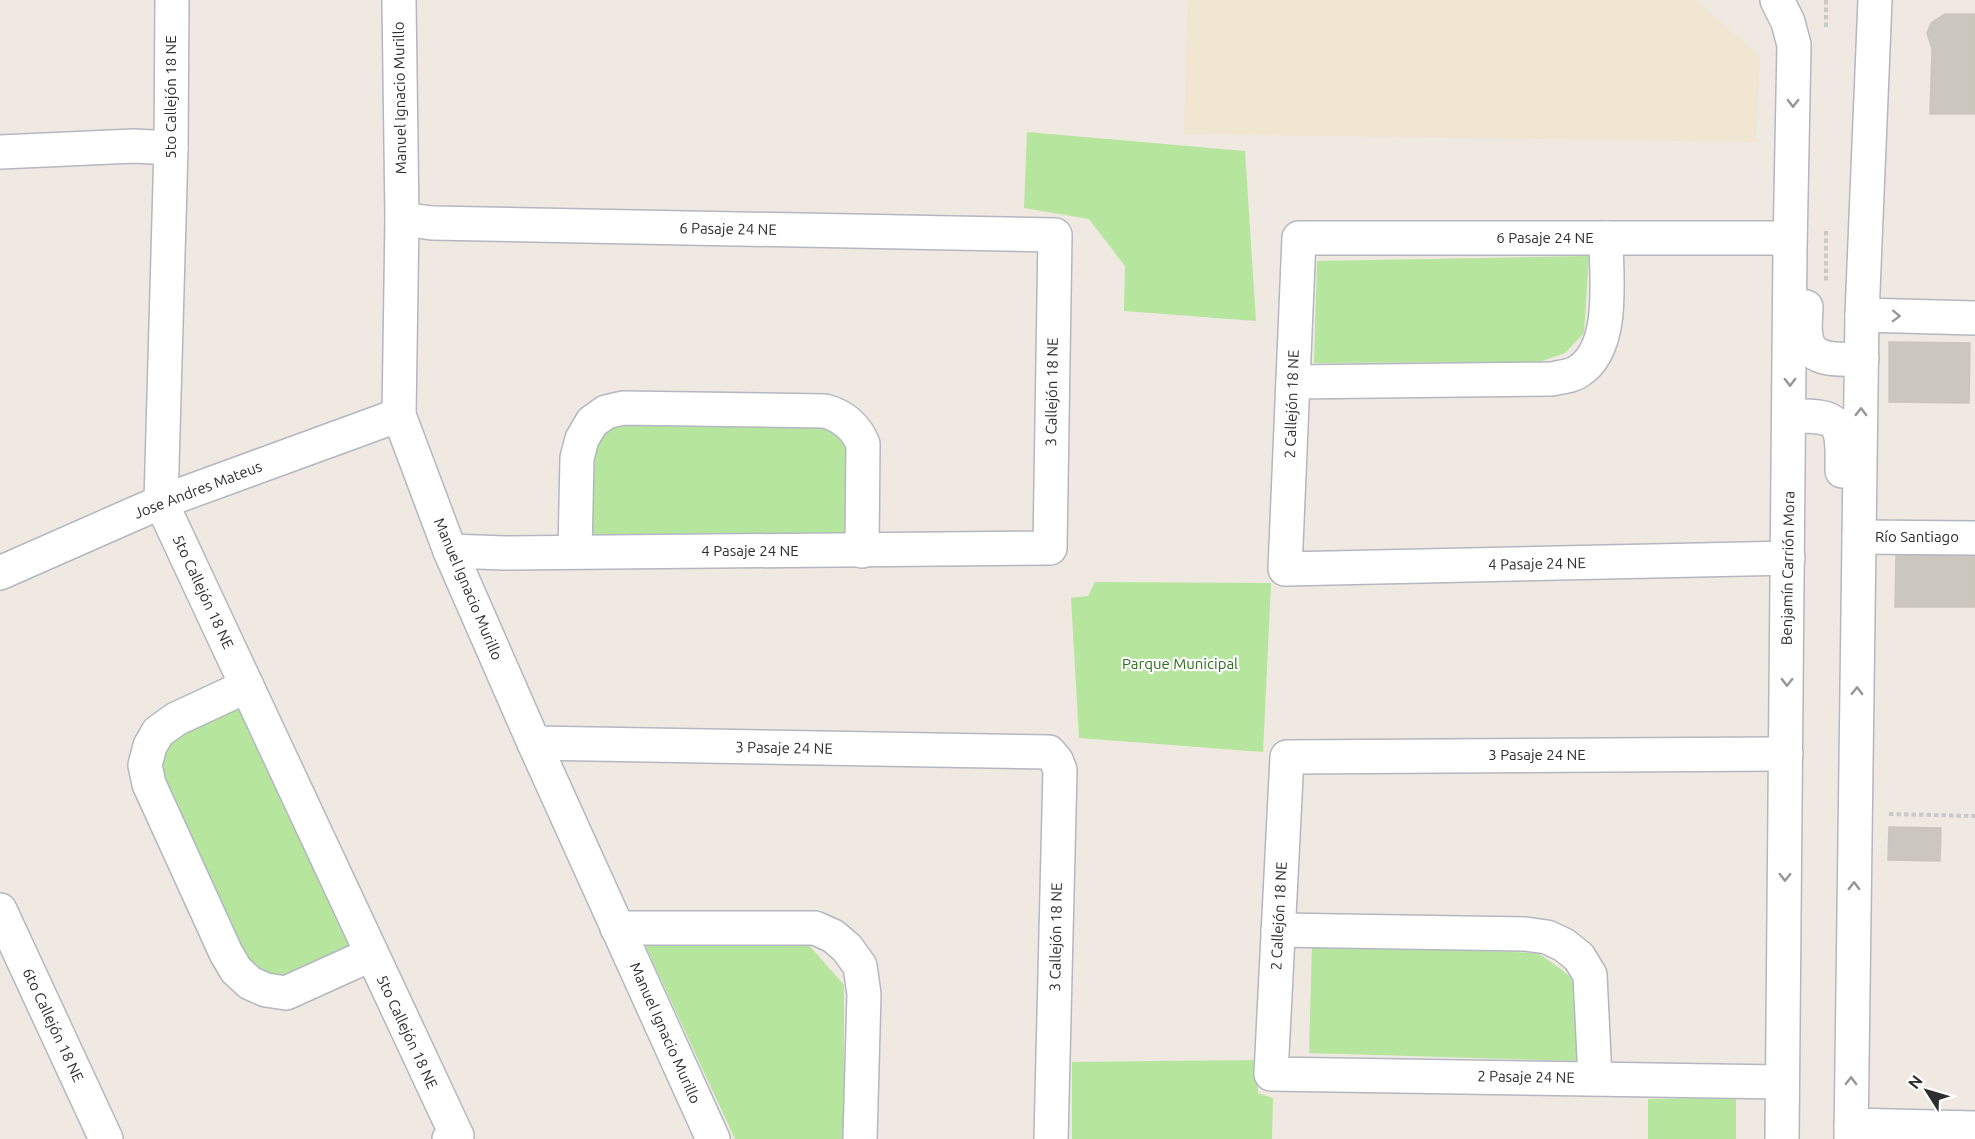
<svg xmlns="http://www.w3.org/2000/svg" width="1975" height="1139" viewBox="0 0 1975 1139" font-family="Ubuntu,sans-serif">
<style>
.education{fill:#f0e6d1}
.green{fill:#b6e59e}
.building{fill:#cbc7bf;stroke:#cbc5ba;stroke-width:1.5}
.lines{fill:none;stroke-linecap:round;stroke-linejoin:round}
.minor-casing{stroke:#b4b7c1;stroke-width:36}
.secondary-casing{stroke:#b4b7c1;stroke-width:36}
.path{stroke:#c9c9c9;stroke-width:4;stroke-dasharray:4.5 3;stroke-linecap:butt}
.minor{stroke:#fff;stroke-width:33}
.secondary{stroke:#fff;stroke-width:33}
.oneway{stroke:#969696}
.labels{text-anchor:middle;stroke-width:4.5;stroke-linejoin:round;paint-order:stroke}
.street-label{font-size:15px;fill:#2e2e2e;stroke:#fff}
.park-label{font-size:15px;fill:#2c6e1b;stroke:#fff}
</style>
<rect width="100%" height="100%" fill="#efe9e1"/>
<path class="education" d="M 1188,0 L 1696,0 L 1760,56 L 1756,142 L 1184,134 Z"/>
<g class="green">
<path d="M 1027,132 L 1245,151 L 1256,321 L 1124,311 L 1125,266 L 1089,219 L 1024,208 Z"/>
<path d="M 1589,256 L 1584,333 L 1565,353 L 1539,362 L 1314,363 L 1317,261 Z"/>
<path d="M 623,421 L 809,426 L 834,429 L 847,448 L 847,535 L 590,534 L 591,454 L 604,435 Z"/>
<path d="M 1095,582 L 1271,583 L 1263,752 L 1079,738 L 1071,598 L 1088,596 Z"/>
<path d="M 242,705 L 358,950 L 284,981 L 239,963 L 156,764 L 181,730 Z"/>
<path d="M 808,944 L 844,985 L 844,1139 L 735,1139 L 645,945 Z"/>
<path d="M 1312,945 L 1538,953 L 1562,970 L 1577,983 L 1578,1061 L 1309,1053 Z"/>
<path d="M 1258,1060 L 1258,1093 L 1273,1098 L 1272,1139 L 1072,1139 L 1072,1062 Z"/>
<path d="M 1736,1098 L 1736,1139 L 1648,1139 L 1648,1099 Z"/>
</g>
<g class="building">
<path d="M 1945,14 L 1975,14 L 1975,114 L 1930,114 L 1932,49 L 1927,33 L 1931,23 Z"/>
<path d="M 1889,342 L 1970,343 L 1969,403 L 1889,402 Z"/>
<path d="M 1896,553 L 1975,553 L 1975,607 L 1895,607 Z"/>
<path d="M 1889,827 L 1941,828 L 1940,861 L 1888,860 Z"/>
</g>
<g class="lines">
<g class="minor-casing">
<g id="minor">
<path d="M 172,0 L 171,148 L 161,502 L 457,1136 L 449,1139"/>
<path d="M 399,0 L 402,219 L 399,415 L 450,551 L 534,743 L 713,1139"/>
<path d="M 0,152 L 134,146 L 171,148"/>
<path d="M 402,219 L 432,223 L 1055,235 L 1050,548 L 505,553 L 450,551"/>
<path d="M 1862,315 L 1975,318"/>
<path d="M 1293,382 L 1552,379 C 1560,377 1573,376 1579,371 C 1616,347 1606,276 1606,238"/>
<path d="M 1859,537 L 1975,538"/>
<path d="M 575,551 L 577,458 L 582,439 L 592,422 L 606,412 L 623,408 L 825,411 C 843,416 856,427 863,444 L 862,551"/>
<path d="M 1788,558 L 1285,569 L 1299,238 L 1790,238"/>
<path d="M 0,573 L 161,502 L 399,415"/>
<path d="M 247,686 L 176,719 L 158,732 L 150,746 L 145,765 L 149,784 L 226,953 L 236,970 L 250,983 L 266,990 L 286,993 L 370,955"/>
<path d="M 534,743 L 1049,752 L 1056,760 L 1060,770 L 1051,1139"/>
<path d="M 0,910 L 106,1139"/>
<path d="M 617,928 L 815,928 L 833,936 L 847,948 L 860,966 L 864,994 L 860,1139"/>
<path d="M 1278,930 L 1525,934 L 1547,937 L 1564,945 L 1579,957 L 1590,975 L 1595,1078"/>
<path d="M 1782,1082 L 1271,1074 L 1287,757 L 1786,754"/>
<path d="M 1851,1125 L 1975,1128"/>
</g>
</g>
<g class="secondary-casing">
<g id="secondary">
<path d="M 1777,0 L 1788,22 L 1794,45 L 1790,247 L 1782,1139"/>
<path d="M 1806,307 C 1806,316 1804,327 1806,336 C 1809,364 1842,359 1862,359"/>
<path d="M 1790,416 C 1841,415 1843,421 1842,471"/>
<path d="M 1851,1139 L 1862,315 L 1875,0"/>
</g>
</g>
<g class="path">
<path d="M 1826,0 L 1826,28"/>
<path d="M 1826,231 L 1826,283"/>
<path d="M 1889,814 L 1975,816"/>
</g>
<use href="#minor" class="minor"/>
<use href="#secondary" class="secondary"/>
</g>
<defs><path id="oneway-chevron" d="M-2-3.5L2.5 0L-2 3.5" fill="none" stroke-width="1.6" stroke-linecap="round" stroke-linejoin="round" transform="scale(1.5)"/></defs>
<g class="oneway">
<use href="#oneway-chevron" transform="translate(1793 103) rotate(91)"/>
<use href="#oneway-chevron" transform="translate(1896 316) rotate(2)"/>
<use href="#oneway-chevron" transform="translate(1790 382) rotate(90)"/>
<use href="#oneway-chevron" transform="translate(1861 412) rotate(-89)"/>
<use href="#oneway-chevron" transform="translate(1787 682) rotate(91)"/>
<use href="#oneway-chevron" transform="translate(1857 691) rotate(-89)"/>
<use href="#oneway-chevron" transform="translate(1785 877) rotate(91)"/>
<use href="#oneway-chevron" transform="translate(1854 886) rotate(-89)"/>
<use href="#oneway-chevron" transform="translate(1851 1081) rotate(-89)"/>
</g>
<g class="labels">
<g class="street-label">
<text transform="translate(171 97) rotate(-90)" y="5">5to Callejón 18 NE</text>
<text transform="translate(400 98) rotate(-91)" y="5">Manuel Ignacio Murillo</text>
<text transform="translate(728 229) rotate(1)" y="5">6 Pasaje 24 NE</text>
<text x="1545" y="243">6 Pasaje 24 NE</text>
<text transform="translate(1052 392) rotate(-89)" y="5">3 Callejón 18 NE</text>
<text transform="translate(1292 404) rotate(-88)" y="5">2 Callejón 18 NE</text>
<text transform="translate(198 490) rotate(-21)" y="5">Jose Andres Mateus</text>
<text x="1917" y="542">Río Santiago</text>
<text x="750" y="556">4 Pasaje 24 NE</text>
<text transform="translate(1537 564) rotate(-1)" y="5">4 Pasaje 24 NE</text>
<text transform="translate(1788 568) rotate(-89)" y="5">Benjamín Carrión Mora</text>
<text transform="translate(468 589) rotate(67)" y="5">Manuel Ignacio Murillo</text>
<text transform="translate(203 592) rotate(65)" y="5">5to Callejón 18 NE</text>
<text transform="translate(784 748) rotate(1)" y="5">3 Pasaje 24 NE</text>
<text x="1537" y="760">3 Pasaje 24 NE</text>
<text transform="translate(1279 916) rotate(-87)" y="5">2 Callejón 18 NE</text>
<text transform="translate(1056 937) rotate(-89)" y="5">3 Callejón 18 NE</text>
<text transform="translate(53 1025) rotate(65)" y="5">6to Callejón 18 NE</text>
<text transform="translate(407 1032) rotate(65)" y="5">5to Callejón 18 NE</text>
<text transform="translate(665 1033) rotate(66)" y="5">Manuel Ignacio Murillo</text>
<text transform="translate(1526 1077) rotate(1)" y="5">2 Pasaje 24 NE</text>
</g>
<g class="park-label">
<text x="1180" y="669">Parque Municipal</text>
</g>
</g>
<g transform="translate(1927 1091) rotate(307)" stroke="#ffffff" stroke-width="4.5" paint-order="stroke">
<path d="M0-4.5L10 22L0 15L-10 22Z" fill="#2e2e2e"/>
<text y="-9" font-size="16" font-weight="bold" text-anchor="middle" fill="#2e2e2e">N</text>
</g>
</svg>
